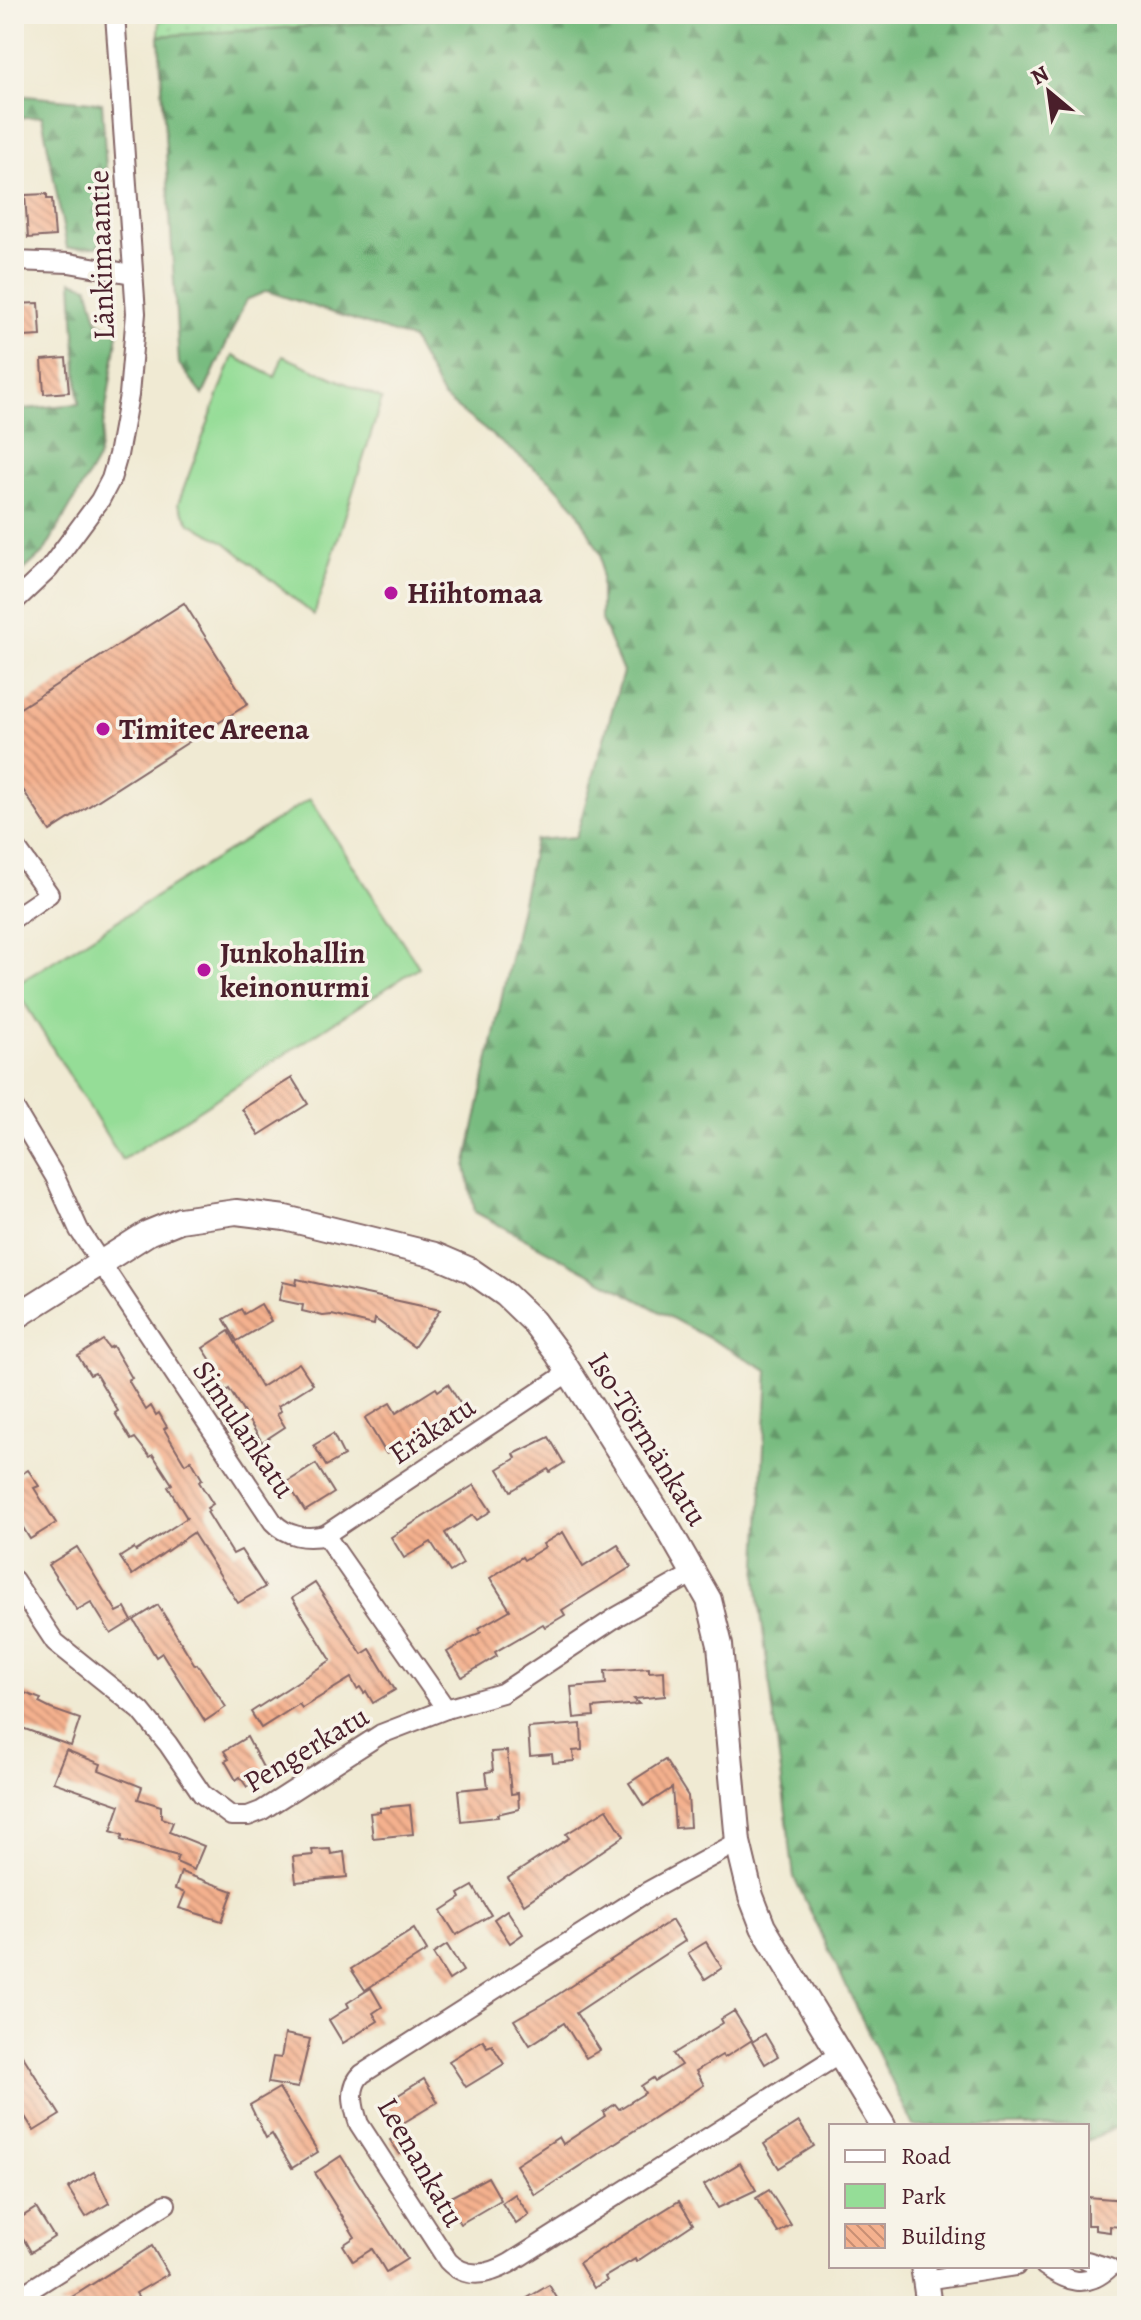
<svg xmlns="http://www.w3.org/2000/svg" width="1141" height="2320" viewBox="0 0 1141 2320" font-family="Alegreya,serif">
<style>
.grass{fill:url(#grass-dots);stroke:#707e61;stroke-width:2}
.forest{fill:url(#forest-firs);stroke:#616e56;stroke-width:2}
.park{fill:#95dd97;stroke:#707e61;stroke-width:2}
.building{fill:url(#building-back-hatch)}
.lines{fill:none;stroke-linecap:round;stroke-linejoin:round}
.minor-casing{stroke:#846666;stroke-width:22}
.tertiary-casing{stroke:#846666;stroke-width:28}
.minor{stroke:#fff;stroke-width:18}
.tertiary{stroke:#fff;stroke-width:24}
.poi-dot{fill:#b5179e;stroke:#f7f3e8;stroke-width:3}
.labels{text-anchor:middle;stroke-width:7;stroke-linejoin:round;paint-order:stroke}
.street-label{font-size:30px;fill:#4a1f2b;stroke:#f7f3e8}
.poi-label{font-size:30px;font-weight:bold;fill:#4a1f2b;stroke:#f7f3e8;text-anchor:start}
</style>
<defs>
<pattern id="grass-dots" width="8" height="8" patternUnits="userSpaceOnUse" patternTransform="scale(2)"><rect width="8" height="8" fill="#95dd97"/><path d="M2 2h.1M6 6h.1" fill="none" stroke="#82bd82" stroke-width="1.8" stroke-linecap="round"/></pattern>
<pattern id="forest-firs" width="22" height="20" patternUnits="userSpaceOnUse" patternTransform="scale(2)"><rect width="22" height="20" fill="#78bc80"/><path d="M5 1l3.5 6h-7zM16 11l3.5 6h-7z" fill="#649869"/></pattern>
<pattern id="building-back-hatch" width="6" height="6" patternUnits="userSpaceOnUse" patternTransform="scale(2)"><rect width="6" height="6" fill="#f4b18e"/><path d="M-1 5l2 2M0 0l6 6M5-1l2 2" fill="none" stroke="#c88f74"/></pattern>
</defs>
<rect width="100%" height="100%" fill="#f7f3e8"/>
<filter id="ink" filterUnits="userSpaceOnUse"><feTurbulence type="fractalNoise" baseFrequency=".0125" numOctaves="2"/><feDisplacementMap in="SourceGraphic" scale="16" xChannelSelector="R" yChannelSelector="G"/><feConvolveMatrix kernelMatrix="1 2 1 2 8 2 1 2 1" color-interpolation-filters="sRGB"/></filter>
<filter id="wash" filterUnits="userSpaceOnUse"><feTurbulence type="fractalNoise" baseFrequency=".006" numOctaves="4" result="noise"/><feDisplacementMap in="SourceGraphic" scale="32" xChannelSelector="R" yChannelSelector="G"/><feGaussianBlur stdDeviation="1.8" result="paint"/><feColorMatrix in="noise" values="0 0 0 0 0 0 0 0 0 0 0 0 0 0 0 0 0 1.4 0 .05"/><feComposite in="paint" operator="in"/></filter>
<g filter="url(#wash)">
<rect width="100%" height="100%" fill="#f0ead3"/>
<path class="grass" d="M 160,14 L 506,14 L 159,36 Z"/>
<g class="forest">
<path d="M 506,14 L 1127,14 L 1127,2122 L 1087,2141 L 1087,2126 L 913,2126 L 794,1877 L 757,1582 L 768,1370 L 475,1212 L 466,1167 L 535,840 L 576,837 L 623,672 L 601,620 L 601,555 L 576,508 L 552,482 L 443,397 L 412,339 L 267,291 L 246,300 L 203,395 L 179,364 L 159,36 Z"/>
<path d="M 14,95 L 102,103 L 110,235 L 97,247 L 67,248 L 42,116 L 14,118 Z"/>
<path d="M 72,281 L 88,286 L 98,322 L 118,333 L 98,459 L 44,552 L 14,579 L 14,410 L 79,404 Z"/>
</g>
<g class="park">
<path d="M 233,356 L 275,377 L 283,356 L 382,399 L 314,615 L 226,543 L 190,523 L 178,504 Z"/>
<path d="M 310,799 L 419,967 L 122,1160 L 14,986 Z"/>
</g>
<g id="blocks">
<g class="building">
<path d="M 47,194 L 47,199 L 52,199 L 55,236 L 28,238 L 25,195 Z"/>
<path d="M 39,303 L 41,336 L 23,337 L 22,333 L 14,333 L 14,304 Z"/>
<path d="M 66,358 L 69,392 L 44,394 L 42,360 Z"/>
<path d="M 184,603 L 248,704 L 50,831 L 14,776 L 14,712 Z"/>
<path d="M 292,1078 L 308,1104 L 259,1135 L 242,1109 Z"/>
<path d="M 297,1279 L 440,1310 L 414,1347 L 375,1319 L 374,1325 L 332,1315 L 323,1316 L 302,1311 L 303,1305 L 279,1300 L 283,1282 L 296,1285 Z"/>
<path d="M 261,1304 L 271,1321 L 237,1341 L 224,1319 L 241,1309 L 244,1314 Z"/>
<path d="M 229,1331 L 261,1387 L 299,1363 L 313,1384 L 278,1406 L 281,1411 L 277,1414 L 285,1427 L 262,1442 L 229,1389 L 226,1391 L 216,1376 L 220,1374 L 203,1348 Z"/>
<path d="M 103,1340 L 109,1348 L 113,1346 L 132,1378 L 128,1380 L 146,1410 L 151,1406 L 156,1415 L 159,1413 L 167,1427 L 164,1429 L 185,1464 L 191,1460 L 202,1479 L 199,1482 L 213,1504 L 207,1508 L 209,1511 L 207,1512 L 233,1554 L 241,1550 L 265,1587 L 238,1603 L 193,1533 L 132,1575 L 120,1557 L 134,1548 L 136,1551 L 187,1518 L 168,1487 L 172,1484 L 153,1455 L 150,1457 L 135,1438 L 131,1440 L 115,1413 L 118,1411 L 95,1373 L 90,1375 L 78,1356 Z"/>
<path d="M 448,1384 L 461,1405 L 454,1410 L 457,1414 L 394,1453 L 392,1449 L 386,1453 L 365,1418 L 390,1403 L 396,1413 L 436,1388 L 438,1391 Z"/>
<path d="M 333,1434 L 344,1456 L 326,1466 L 314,1445 Z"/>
<path d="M 549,1437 L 564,1463 L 550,1472 L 548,1469 L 511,1491 L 498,1469 L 516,1458 L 514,1454 Z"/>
<path d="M 316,1464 L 334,1493 L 305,1511 L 287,1482 Z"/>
<path d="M 28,1470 L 39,1486 L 34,1488 L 56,1523 L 30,1539 L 14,1513 L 14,1479 Z"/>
<path d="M 474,1485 L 491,1511 L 477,1520 L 473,1515 L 445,1533 L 463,1564 L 450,1572 L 431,1542 L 404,1558 L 391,1537 Z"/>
<path d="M 563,1532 L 583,1567 L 618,1545 L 631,1567 L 562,1610 L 565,1615 L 545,1627 L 543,1624 L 495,1652 L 497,1656 L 462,1677 L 447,1652 L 481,1632 L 479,1628 L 510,1610 L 490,1578 L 522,1557 L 524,1560 L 545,1547 L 543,1544 Z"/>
<path d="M 77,1547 L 117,1612 L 125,1608 L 132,1621 L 111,1634 L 91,1602 L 77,1610 L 48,1565 Z"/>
<path d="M 315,1583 L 362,1654 L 370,1649 L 395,1690 L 373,1703 L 366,1691 L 364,1693 L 360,1687 L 357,1689 L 351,1678 L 302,1708 L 299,1704 L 261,1728 L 251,1712 L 331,1660 L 292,1598 Z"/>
<path d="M 158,1605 L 195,1665 L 197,1664 L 226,1707 L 205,1721 L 162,1653 L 156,1657 L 134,1620 Z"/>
<path d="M 649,1668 L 649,1672 L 664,1671 L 665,1696 L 634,1699 L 639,1704 L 593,1708 L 594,1716 L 574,1718 L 571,1687 L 606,1684 L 605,1671 Z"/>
<path d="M 14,1689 L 41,1699 L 39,1703 L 51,1709 L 80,1719 L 71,1746 L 14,1725 Z"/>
<path d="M 581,1724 L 582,1750 L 573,1751 L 574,1761 L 553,1763 L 552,1754 L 530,1756 L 528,1728 Z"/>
<path d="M 247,1737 L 267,1775 L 247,1787 L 240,1777 L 236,1780 L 225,1761 L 229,1759 L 224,1751 Z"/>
<path d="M 66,1750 L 101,1764 L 99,1770 L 142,1787 L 138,1799 L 161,1806 L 161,1818 L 173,1822 L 169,1832 L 204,1846 L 194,1870 L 176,1862 L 178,1856 L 121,1840 L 123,1835 L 111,1831 L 120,1805 L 53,1782 Z"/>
<path d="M 507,1751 L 511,1794 L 518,1793 L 519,1809 L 497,1814 L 498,1817 L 461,1821 L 458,1790 L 488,1787 L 486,1772 L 493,1771 L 491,1752 Z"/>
<path d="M 665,1760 L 688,1796 L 690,1827 L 675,1828 L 672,1788 L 644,1806 L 629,1783 Z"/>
<path d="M 410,1805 L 413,1834 L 373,1838 L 370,1813 L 380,1812 L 380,1808 Z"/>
<path d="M 607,1809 L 624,1836 L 524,1904 L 508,1878 L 569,1838 L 566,1834 Z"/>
<path d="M 330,1849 L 331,1854 L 344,1852 L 347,1877 L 296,1882 L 293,1857 L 313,1855 L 312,1850 Z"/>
<path d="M 181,1872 L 233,1891 L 222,1921 L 179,1908 L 185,1893 L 175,1889 Z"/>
<path d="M 473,1886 L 491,1915 L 456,1935 L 441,1911 L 461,1898 L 459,1894 Z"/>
<path d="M 507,1910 L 523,1934 L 510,1943 L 494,1919 Z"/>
<path d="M 672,1920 L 685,1941 L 576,2013 L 600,2050 L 586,2058 L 564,2023 L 530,2045 L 514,2020 L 551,1999 Z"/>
<path d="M 414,1929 L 427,1951 L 365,1990 L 351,1969 Z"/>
<path d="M 706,1942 L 722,1968 L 705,1979 L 688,1953 Z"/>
<path d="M 447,1945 L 463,1971 L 449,1980 L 433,1954 Z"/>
<path d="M 371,1988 L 382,2007 L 373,2013 L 378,2021 L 343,2043 L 329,2020 L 349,2007 L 347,2003 Z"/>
<path d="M 734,2011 L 752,2040 L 724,2058 L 722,2055 L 696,2071 L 704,2085 L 535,2195 L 516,2165 L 559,2137 L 563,2144 L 605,2116 L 603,2112 L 615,2104 L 619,2109 L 645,2093 L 641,2086 L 653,2078 L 655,2081 L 681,2065 L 673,2054 L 723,2023 L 721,2019 Z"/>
<path d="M 285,2034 L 310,2039 L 298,2088 L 268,2083 L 273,2057 L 281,2058 Z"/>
<path d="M 765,2034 L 778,2056 L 765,2064 L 752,2042 Z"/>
<path d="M 483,2040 L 487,2047 L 492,2045 L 504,2064 L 466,2087 L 449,2061 Z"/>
<path d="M 14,2042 L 60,2115 L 34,2131 L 14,2099 Z"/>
<path d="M 424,2079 L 438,2102 L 398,2126 L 384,2104 Z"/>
<path d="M 279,2088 L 318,2152 L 292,2168 L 272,2134 L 266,2138 L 250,2105 Z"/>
<path d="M 799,2122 L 814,2146 L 779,2168 L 764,2144 Z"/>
<path d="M 404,2131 L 413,2145 L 400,2154 L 390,2140 Z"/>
<path d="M 341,2156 L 407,2259 L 386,2272 L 372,2249 L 353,2261 L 343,2245 L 355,2237 L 315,2173 Z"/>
<path d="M 740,2163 L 756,2190 L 718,2208 L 704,2185 Z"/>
<path d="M 94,2172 L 109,2203 L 86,2217 L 68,2188 Z"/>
<path d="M 488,2177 L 501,2200 L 460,2224 L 445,2200 Z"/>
<path d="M 769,2190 L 791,2225 L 778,2233 L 756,2198 Z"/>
<path d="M 515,2194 L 529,2215 L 516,2224 L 502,2203 Z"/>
<path d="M 1087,2197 L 1125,2200 L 1122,2227 L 1110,2226 L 1110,2232 L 1095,2230 L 1095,2225 L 1087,2225 Z"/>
<path d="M 679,2201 L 693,2224 L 636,2262 L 635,2259 L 605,2277 L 607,2281 L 594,2288 L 579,2263 Z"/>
<path d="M 36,2208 L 54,2237 L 31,2252 L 14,2222 Z"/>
<path d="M 152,2246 L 168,2274 L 136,2293 L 144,2306 L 58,2306 Z"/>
<path d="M 549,2285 L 562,2306 L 514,2306 Z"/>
</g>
</g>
</g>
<g filter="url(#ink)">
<use href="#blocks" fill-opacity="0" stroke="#846666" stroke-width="2"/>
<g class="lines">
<g class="minor-casing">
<g id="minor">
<path d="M 14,261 L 69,263 L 132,274"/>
<path d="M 14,602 L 49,569 L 100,500 L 111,479 L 118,455 L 129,395 L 136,313 L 115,14"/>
<path d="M 14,845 L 49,894 L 14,918"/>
<path d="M 14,1108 L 55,1177 L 79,1230 L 273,1522 C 286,1536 306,1540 325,1535 L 446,1709"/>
<path d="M 325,1535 L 569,1372"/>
<path d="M 14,1580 L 55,1642 L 141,1711 L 168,1744 L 202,1794 L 231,1816 L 248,1816 L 261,1811 L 381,1734 L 446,1709 L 502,1693 L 618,1616 L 694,1573"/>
<path d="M 738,1842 L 647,1892 L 362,2074 C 348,2087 353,2107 359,2124 L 448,2261 C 466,2280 489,2275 510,2263 L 840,2054"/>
<path d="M 1045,2266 C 1068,2282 1086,2289 1109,2268 L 1087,2261"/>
<path d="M 925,2280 L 1016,2266"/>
<path d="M 14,2300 L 166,2204"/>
</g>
</g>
<g class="tertiary-casing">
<g id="tertiary">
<path d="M 14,1318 L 148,1233 L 180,1220 L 236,1212 L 285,1218 L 435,1255 L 470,1270 L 506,1295 L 533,1321 L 557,1353 L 666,1525 L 709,1600 L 720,1645 L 738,1842 L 751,1896 L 763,1927 L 883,2126"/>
<path d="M 923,2266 L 929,2306"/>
</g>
</g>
<use href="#minor" class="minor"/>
<use href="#tertiary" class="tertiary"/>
</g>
</g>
<g class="poi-dot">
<circle cx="391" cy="593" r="8"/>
<circle cx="103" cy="729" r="8"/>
<circle cx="204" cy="970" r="8"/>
</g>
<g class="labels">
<g class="street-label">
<text transform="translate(101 255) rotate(-92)" y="10">Länkimaantie</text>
<text transform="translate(244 1429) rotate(56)" y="10">Simulankatu</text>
<text transform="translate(432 1430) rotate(-34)" y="10">Eräkatu</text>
<text transform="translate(648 1439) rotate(58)" y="10">Iso-Törmänkatu</text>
<text transform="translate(306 1749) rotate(-31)" y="10">Pengerkatu</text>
<text transform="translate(421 2162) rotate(60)" y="10">Leenankatu</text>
</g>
<g class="poi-label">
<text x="407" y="603">Hiihtomaa</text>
<text x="119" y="739">Timitec Areena</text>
<text x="220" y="963">Junkohallin<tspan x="220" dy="34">keinonurmi</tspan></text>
</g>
</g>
<rect width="1141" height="2320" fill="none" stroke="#f7f3e8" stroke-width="48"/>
<rect x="829" y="2124" width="260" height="144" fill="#f7f3e8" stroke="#b29e9c" stroke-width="2"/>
<rect x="845" y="2150" width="40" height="12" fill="#ffffff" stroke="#b29e9c" stroke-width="2"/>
<text x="901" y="2164" font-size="24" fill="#4a1f2b">Road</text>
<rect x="845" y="2184" width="40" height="24" fill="#95dd97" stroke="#b29e9c" stroke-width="2"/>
<text x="901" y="2204" font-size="24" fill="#4a1f2b">Park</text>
<rect x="845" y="2224" width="40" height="24" fill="url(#building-back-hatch)" stroke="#b29e9c" stroke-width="2"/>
<text x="901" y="2244" font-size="24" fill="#4a1f2b">Building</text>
<g transform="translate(1049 92) rotate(331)" stroke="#f7f3e8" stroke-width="6" paint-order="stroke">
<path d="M0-6L14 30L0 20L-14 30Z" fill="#4a1f2b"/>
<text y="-12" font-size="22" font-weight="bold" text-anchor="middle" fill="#4a1f2b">N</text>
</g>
</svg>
